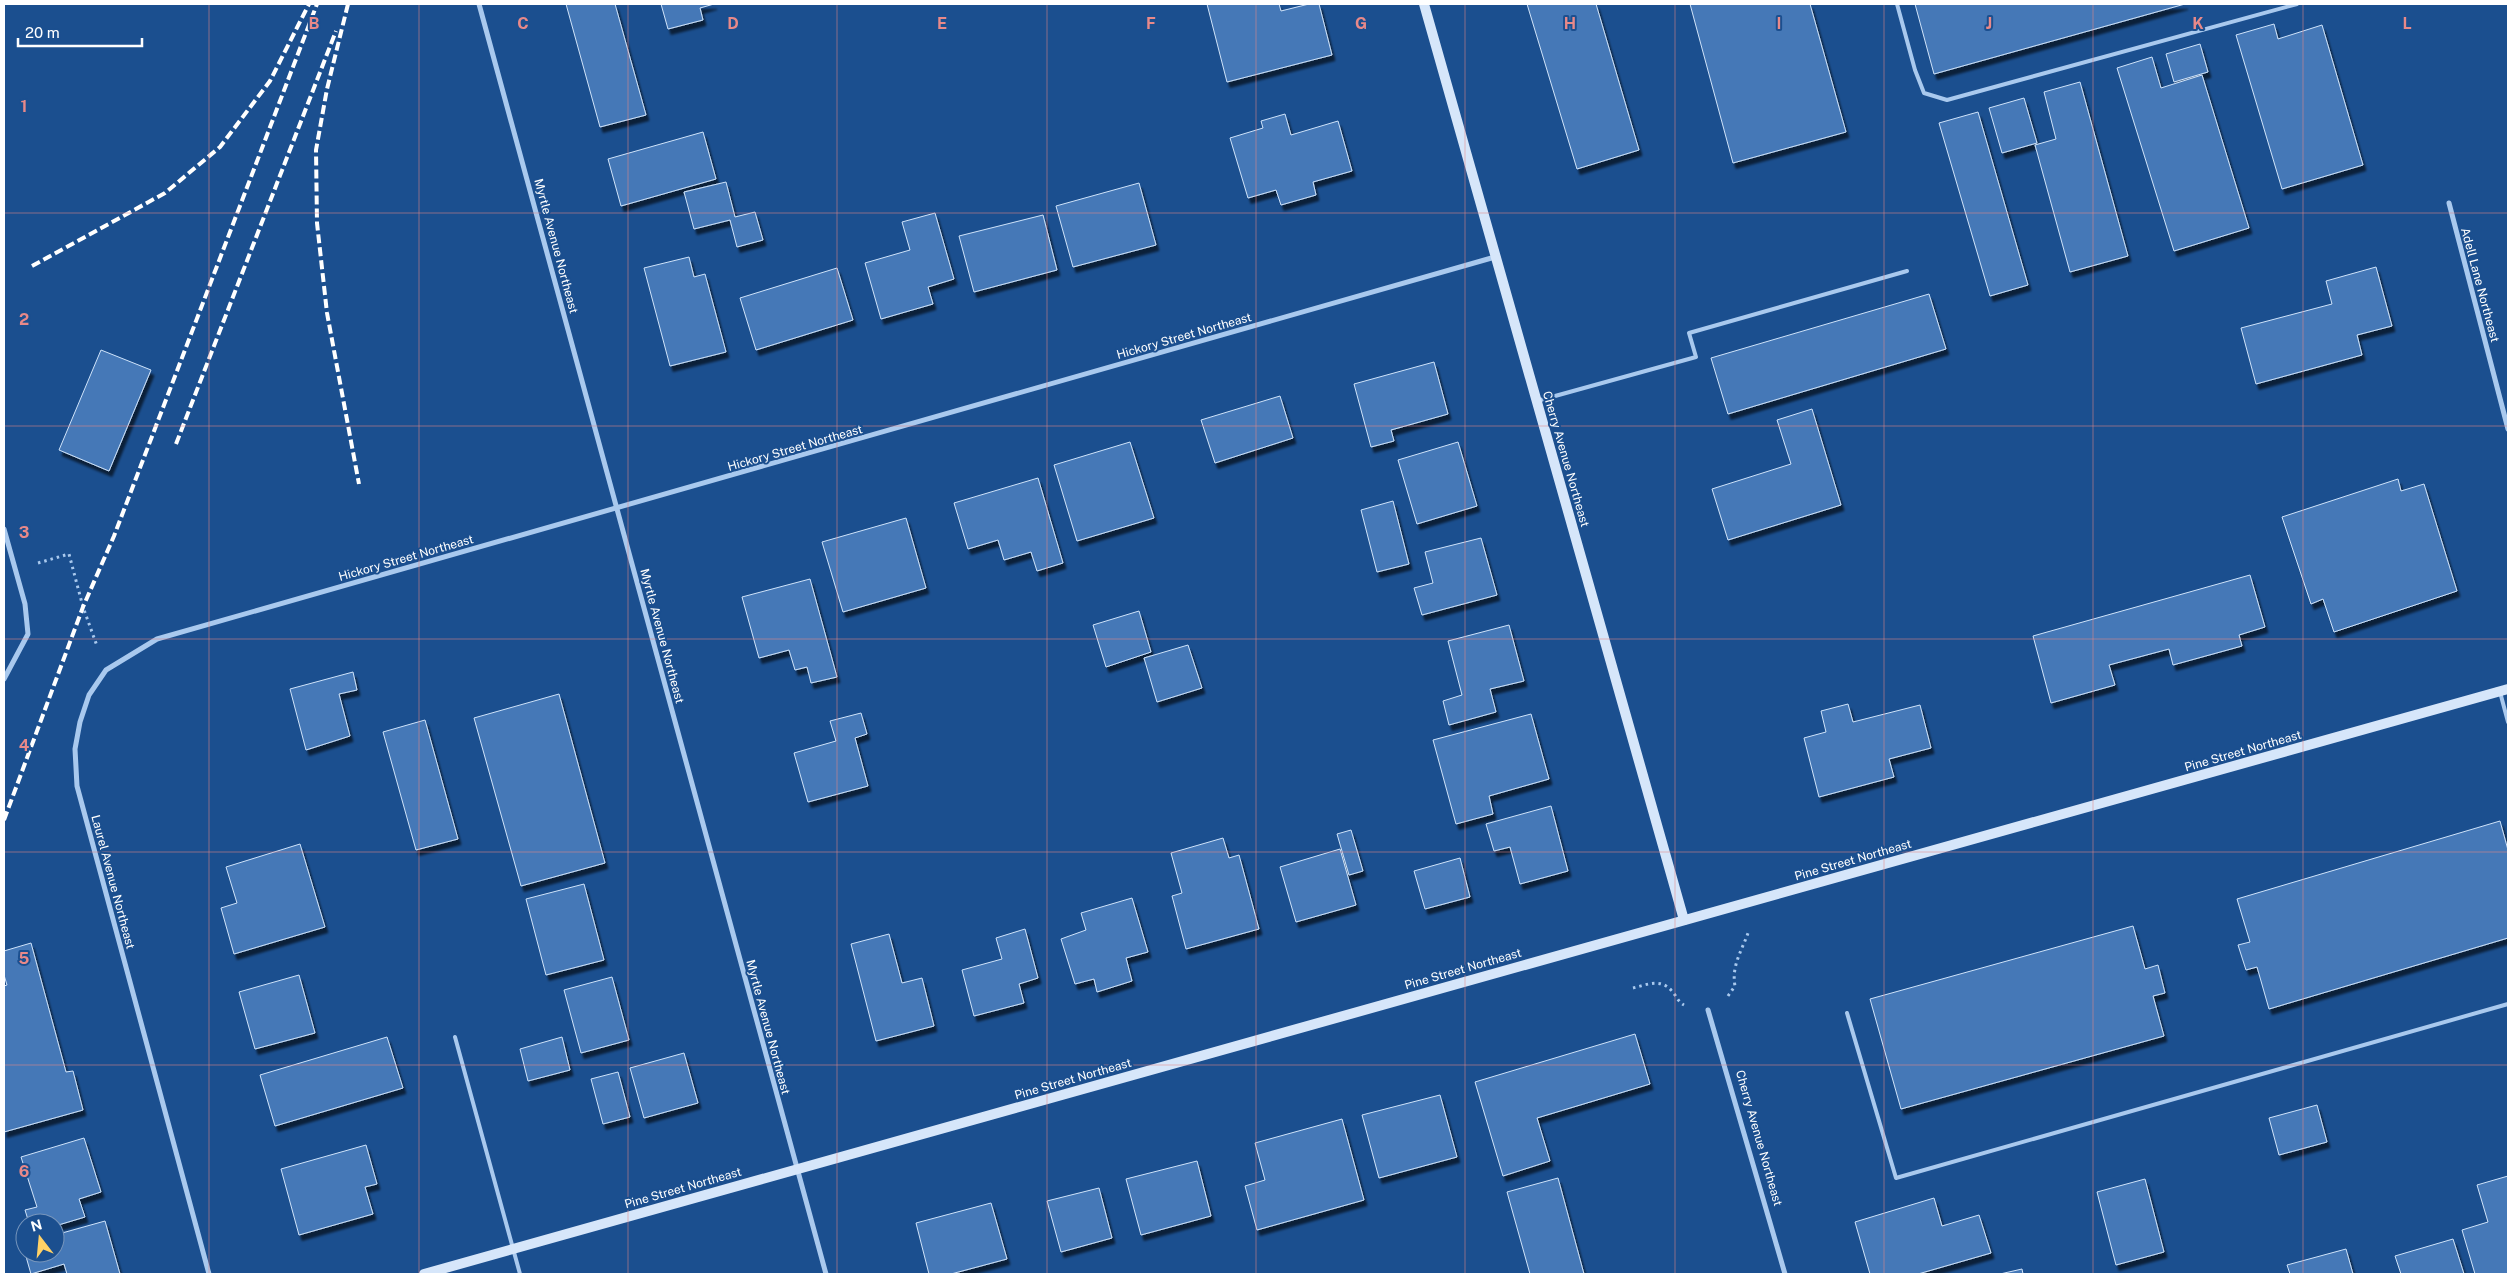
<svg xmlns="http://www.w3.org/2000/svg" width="2512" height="1278" viewBox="0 0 2512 1278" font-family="'Public Sans',sans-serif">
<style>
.building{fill:#4478b7;stroke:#cfe3fa;filter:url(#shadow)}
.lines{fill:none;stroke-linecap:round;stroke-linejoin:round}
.path{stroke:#a9c9ee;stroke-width:3;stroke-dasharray:2.5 4;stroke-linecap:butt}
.service{stroke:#a9c9ee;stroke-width:4}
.minor{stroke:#a9c9ee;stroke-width:5}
.secondary{stroke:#d6e6fa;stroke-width:10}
.rail{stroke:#fff;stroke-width:4;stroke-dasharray:9 4;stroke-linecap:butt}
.grid{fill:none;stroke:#e88989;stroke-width:1;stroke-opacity:0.55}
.labels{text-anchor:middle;stroke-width:4;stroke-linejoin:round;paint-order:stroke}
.street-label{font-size:12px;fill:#fff;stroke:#1b4f8f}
.grid-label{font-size:16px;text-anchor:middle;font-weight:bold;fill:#e88989;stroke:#1b4f8f;stroke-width:4;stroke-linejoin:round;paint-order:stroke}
</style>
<defs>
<filter id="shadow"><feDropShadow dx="3" dy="5.5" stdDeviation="1" flood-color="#0009"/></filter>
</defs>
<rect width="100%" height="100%" fill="#1b4f8f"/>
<g class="building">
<path d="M 566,4 L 615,4 L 646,115 L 600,127 Z"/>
<path d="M 661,4 L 714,4 L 700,8 L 703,20 L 668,29 Z"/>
<path d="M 1207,4 L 1279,4 L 1281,11 L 1309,4 L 1319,4 L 1332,55 L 1227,82 Z"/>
<path d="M 1527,4 L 1596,4 L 1639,150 L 1577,169 Z"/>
<path d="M 1690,4 L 1810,4 L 1846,132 L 1733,163 Z"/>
<path d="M 1915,4 L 2185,4 L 1934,74 Z"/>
<path d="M 2274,24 L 2278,39 L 2322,25 L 2363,165 L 2282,189 L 2236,35 Z"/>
<path d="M 2200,44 L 2208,72 L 2174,82 L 2166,54 Z"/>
<path d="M 2152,57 L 2161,88 L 2202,75 L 2249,228 L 2174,251 L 2117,68 Z"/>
<path d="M 2080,82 L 2128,256 L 2070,272 L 2035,145 L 2056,139 L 2044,92 Z"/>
<path d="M 2024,98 L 2037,143 L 2002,153 L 1989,108 Z"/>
<path d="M 1978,112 L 2028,285 L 1990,296 L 1939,123 Z"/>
<path d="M 1285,114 L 1291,135 L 1338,121 L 1352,171 L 1313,182 L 1316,195 L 1281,205 L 1276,190 L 1248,198 L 1230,138 L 1263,128 L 1261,121 Z"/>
<path d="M 703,132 L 716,179 L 621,206 L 608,159 Z"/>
<path d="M 726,182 L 735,217 L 755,212 L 763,240 L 737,247 L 730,220 L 694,229 L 684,192 Z"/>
<path d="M 1139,183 L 1156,245 L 1073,267 L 1056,206 Z"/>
<path d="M 935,213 L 954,279 L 928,287 L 933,304 L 881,319 L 865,263 L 910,250 L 902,222 Z"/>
<path d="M 1043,215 L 1057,270 L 974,292 L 959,236 Z"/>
<path d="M 689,257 L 694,277 L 705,274 L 726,352 L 670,366 L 644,268 Z"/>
<path d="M 2376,267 L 2392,326 L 2357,335 L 2362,355 L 2256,384 L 2241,328 L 2332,304 L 2326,281 Z"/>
<path d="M 837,268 L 853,320 L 756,350 L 740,298 Z"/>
<path d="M 1929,294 L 1946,349 L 1728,414 L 1711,358 Z"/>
<path d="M 101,350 L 151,370 L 109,471 L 59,450 Z"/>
<path d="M 1434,362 L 1448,414 L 1391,430 L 1394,441 L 1371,447 L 1354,384 Z"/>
<path d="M 1280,396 L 1293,438 L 1215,463 L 1201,420 Z"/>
<path d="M 1812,409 L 1841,505 L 1728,540 L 1712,489 L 1791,464 L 1777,420 Z"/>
<path d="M 1130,442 L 1154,518 L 1077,541 L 1054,465 Z"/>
<path d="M 1458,442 L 1477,506 L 1417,524 L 1398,460 Z"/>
<path d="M 1038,478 L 1063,563 L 1037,571 L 1031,552 L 1004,560 L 998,540 L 968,549 L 954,503 Z"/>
<path d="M 2398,479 L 2401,491 L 2424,484 L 2457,591 L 2334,632 L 2323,599 L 2311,604 L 2282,517 Z"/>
<path d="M 1393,501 L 1409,564 L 1377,572 L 1361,510 Z"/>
<path d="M 906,518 L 926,588 L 843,612 L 822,542 Z"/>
<path d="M 1481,538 L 1497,595 L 1422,615 L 1414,588 L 1433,583 L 1425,552 Z"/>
<path d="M 2250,575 L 2265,627 L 2239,635 L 2242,646 L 2173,665 L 2169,649 L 2109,665 L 2115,685 L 2051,703 L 2033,636 Z"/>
<path d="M 810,579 L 837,677 L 811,683 L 807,667 L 795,670 L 789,650 L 759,658 L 742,597 Z"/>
<path d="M 1139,611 L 1151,652 L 1106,667 L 1093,625 Z"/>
<path d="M 1509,625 L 1524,681 L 1490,689 L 1496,712 L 1449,725 L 1443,701 L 1462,695 L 1448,641 Z"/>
<path d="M 1188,645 L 1202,688 L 1157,702 L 1144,658 Z"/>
<path d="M 353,672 L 357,690 L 339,694 L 350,736 L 306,750 L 290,689 Z"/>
<path d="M 559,694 L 605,863 L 521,886 L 474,718 Z"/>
<path d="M 1848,704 L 1853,722 L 1920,705 L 1931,748 L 1889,759 L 1894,777 L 1819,797 L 1804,738 L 1826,732 L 1821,711 Z"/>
<path d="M 861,713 L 867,734 L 855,738 L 868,786 L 808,802 L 794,753 L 836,741 L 830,721 Z"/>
<path d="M 1531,714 L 1549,779 L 1489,796 L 1493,814 L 1456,824 L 1433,740 Z"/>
<path d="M 425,720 L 458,839 L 416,850 L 383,732 Z"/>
<path d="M 1551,806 L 1568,871 L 1520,884 L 1510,847 L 1494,851 L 1486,824 Z"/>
<path d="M 2500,821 L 2508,850 L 2508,938 L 2269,1009 L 2257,967 L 2246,970 L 2238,945 L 2250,942 L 2237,899 Z"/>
<path d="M 1351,830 L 1363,871 L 1349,875 L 1337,834 Z"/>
<path d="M 1223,838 L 1229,858 L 1239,855 L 1259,929 L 1186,949 L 1172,896 L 1182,893 L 1171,853 Z"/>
<path d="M 300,844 L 325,927 L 234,954 L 221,908 L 237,903 L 226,867 Z"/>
<path d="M 1340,849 L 1356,905 L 1296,922 L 1280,867 Z"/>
<path d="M 1460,858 L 1470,897 L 1425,909 L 1414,871 Z"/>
<path d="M 584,884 L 604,960 L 546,975 L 526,899 Z"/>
<path d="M 1132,898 L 1148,952 L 1126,958 L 1132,981 L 1097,992 L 1094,979 L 1075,984 L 1061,939 L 1086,930 L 1081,913 Z"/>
<path d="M 2133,926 L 2145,969 L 2158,965 L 2165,993 L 2153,996 L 2164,1036 L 1901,1109 L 1870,999 Z"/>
<path d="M 1025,929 L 1038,978 L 1019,984 L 1024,1003 L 974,1016 L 962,970 L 1002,959 L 996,938 Z"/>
<path d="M 889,934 L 902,983 L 922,978 L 934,1026 L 876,1041 L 851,944 Z"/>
<path d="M 31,943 L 66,1072 L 73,1071 L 83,1110 L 4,1132 L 4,986 L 7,985 L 4,975 L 4,951 Z"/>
<path d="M 299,975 L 315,1033 L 255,1049 L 239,992 Z"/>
<path d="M 612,977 L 629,1040 L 581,1053 L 564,990 Z"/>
<path d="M 1635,1034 L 1650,1084 L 1537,1118 L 1550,1161 L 1503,1176 L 1475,1082 Z"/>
<path d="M 387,1037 L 403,1088 L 275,1126 L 260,1075 Z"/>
<path d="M 562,1037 L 570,1070 L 528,1081 L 520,1049 Z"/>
<path d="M 684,1053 L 698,1103 L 644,1118 L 630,1068 Z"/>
<path d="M 618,1072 L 630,1117 L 603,1124 L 591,1079 Z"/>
<path d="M 1440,1095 L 1457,1157 L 1379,1178 L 1362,1115 Z"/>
<path d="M 2317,1105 L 2327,1142 L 2279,1155 L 2269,1118 Z"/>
<path d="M 1342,1119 L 1364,1200 L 1257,1230 L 1245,1186 L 1265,1180 L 1255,1143 Z"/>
<path d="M 84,1138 L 101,1192 L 79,1199 L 85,1217 L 55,1226 L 55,1223 L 29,1223 L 25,1210 L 37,1207 L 21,1157 Z"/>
<path d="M 366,1145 L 377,1184 L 365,1187 L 373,1214 L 299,1235 L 281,1169 Z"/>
<path d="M 1197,1161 L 1211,1216 L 1141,1235 L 1126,1179 Z"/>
<path d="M 2508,1176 L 2508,1274 L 2475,1274 L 2462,1230 L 2488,1222 L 2477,1185 Z"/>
<path d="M 1558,1178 L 1584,1274 L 1530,1274 L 1507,1192 Z"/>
<path d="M 2145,1179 L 2164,1252 L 2116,1265 L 2097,1192 Z"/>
<path d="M 1099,1188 L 1112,1238 L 1061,1252 L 1047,1201 Z"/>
<path d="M 1934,1198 L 1942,1226 L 1979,1215 L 1991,1253 L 1918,1274 L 1870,1274 L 1855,1222 Z"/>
<path d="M 991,1203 L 1007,1259 L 951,1274 L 929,1274 L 916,1223 Z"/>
<path d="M 105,1221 L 120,1274 L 67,1274 L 64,1264 L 31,1274 L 25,1253 L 55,1253 L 55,1235 Z"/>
<path d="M 2453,1239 L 2464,1274 L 2401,1274 L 2395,1256 Z"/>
<path d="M 2346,1249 L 2353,1274 L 2290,1274 L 2287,1265 Z"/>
<path d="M 2022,1269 L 2023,1274 L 2000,1274 Z"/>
</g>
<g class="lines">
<g class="path">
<path d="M 38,563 L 69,554 L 83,607 L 97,646"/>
<path d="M 1633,988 C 1646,985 1660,978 1671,990 C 1676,995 1678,1002 1684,1005"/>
<path d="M 1728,996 L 1735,986 C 1731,965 1743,949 1749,930"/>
</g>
<g class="service">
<path d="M 1897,4 L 1915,70 L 1924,93 L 1947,100 L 2297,4"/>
<path d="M 1537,401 L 1696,357 L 1689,333 L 1907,271"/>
<path d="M 2500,692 L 2508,722"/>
<path d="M 1847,1013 L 1896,1178 L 2508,1004"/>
<path d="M 455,1037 L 520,1274"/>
</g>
<g class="minor">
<path d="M 479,4 L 826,1274"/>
<path d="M 2449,203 L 2508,429"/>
<path d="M 4,529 L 25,604 L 28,634 L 4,679"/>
<path d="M 1708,1010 L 1785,1274"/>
<path d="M 209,1274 L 77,786 L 75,749 L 80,722 L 89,695 L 106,670 L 157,639 L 1495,257"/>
</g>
<g class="secondary">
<path d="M 1424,4 L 1684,920"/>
<path d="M 424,1274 L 2508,689"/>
</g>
<g class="rail">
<path d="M 348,4 L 327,89 L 316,150 L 317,223 L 327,313 L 359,484"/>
<path d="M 32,266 L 165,193 L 220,147 L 270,81 L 309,4"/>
<path d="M 176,444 L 336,31"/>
<path d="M 4,820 L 83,607 L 114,536 L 317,4"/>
</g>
</g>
<path class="grid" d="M 209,4 L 209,1274M 419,4 L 419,1274M 628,4 L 628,1274M 837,4 L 837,1274M 1047,4 L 1047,1274M 1256,4 L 1256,1274M 1465,4 L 1465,1274M 1675,4 L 1675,1274M 1884,4 L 1884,1274M 2093,4 L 2093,1274M 2303,4 L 2303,1274M 4,213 L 2508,213M 4,426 L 2508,426M 4,639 L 2508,639M 4,852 L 2508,852M 4,1065 L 2508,1065"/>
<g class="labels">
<g class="street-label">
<text transform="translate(556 246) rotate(75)" y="4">Myrtle Avenue Northeast</text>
<text transform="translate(2480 285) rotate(75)" y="4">Adell Lane Northeast</text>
<text transform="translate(1184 336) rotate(-16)" y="4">Hickory Street Northeast</text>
<text transform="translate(795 448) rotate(-16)" y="4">Hickory Street Northeast</text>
<text transform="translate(1566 459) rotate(74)" y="4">Cherry Avenue Northeast</text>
<text transform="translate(406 558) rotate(-16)" y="4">Hickory Street Northeast</text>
<text transform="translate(662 636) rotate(75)" y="4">Myrtle Avenue Northeast</text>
<text transform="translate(2243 751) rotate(-16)" y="4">Pine Street Northeast</text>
<text transform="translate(1853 860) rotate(-16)" y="4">Pine Street Northeast</text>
<text transform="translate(113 882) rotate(75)" y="4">Laurel Avenue Northeast</text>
<text transform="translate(1463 969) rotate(-16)" y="4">Pine Street Northeast</text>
<text transform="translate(768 1027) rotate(75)" y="4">Myrtle Avenue Northeast</text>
<text transform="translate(1073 1079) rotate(-16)" y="4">Pine Street Northeast</text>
<text transform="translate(1759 1138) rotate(74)" y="4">Cherry Avenue Northeast</text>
<text transform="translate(683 1188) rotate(-16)" y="4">Pine Street Northeast</text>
</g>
</g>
<g class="grid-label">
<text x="314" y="29">B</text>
<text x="523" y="29">C</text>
<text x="733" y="29">D</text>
<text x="942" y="29">E</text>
<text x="1151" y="29">F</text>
<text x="1361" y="29">G</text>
<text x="1570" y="29">H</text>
<text x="1779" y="29">I</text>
<text x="1989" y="29">J</text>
<text x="2198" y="29">K</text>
<text x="2407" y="29">L</text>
<text x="24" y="112">1</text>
<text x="24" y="325">2</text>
<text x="24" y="538">3</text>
<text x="24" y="751">4</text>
<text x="24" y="964">5</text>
<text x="24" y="1177">6</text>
</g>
<rect width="2512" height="1278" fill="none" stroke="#ffffff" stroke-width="10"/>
<g transform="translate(40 1238) rotate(344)"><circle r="24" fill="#1b4f8f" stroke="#7695bc"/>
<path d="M0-4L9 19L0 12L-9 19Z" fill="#ffd166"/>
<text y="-8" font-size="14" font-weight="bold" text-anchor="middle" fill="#ffffff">N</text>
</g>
<path d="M18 38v8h124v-8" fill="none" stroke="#ffffff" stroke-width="2.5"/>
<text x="25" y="38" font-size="15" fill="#ffffff" stroke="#1b4f8f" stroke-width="4" paint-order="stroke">20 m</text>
</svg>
